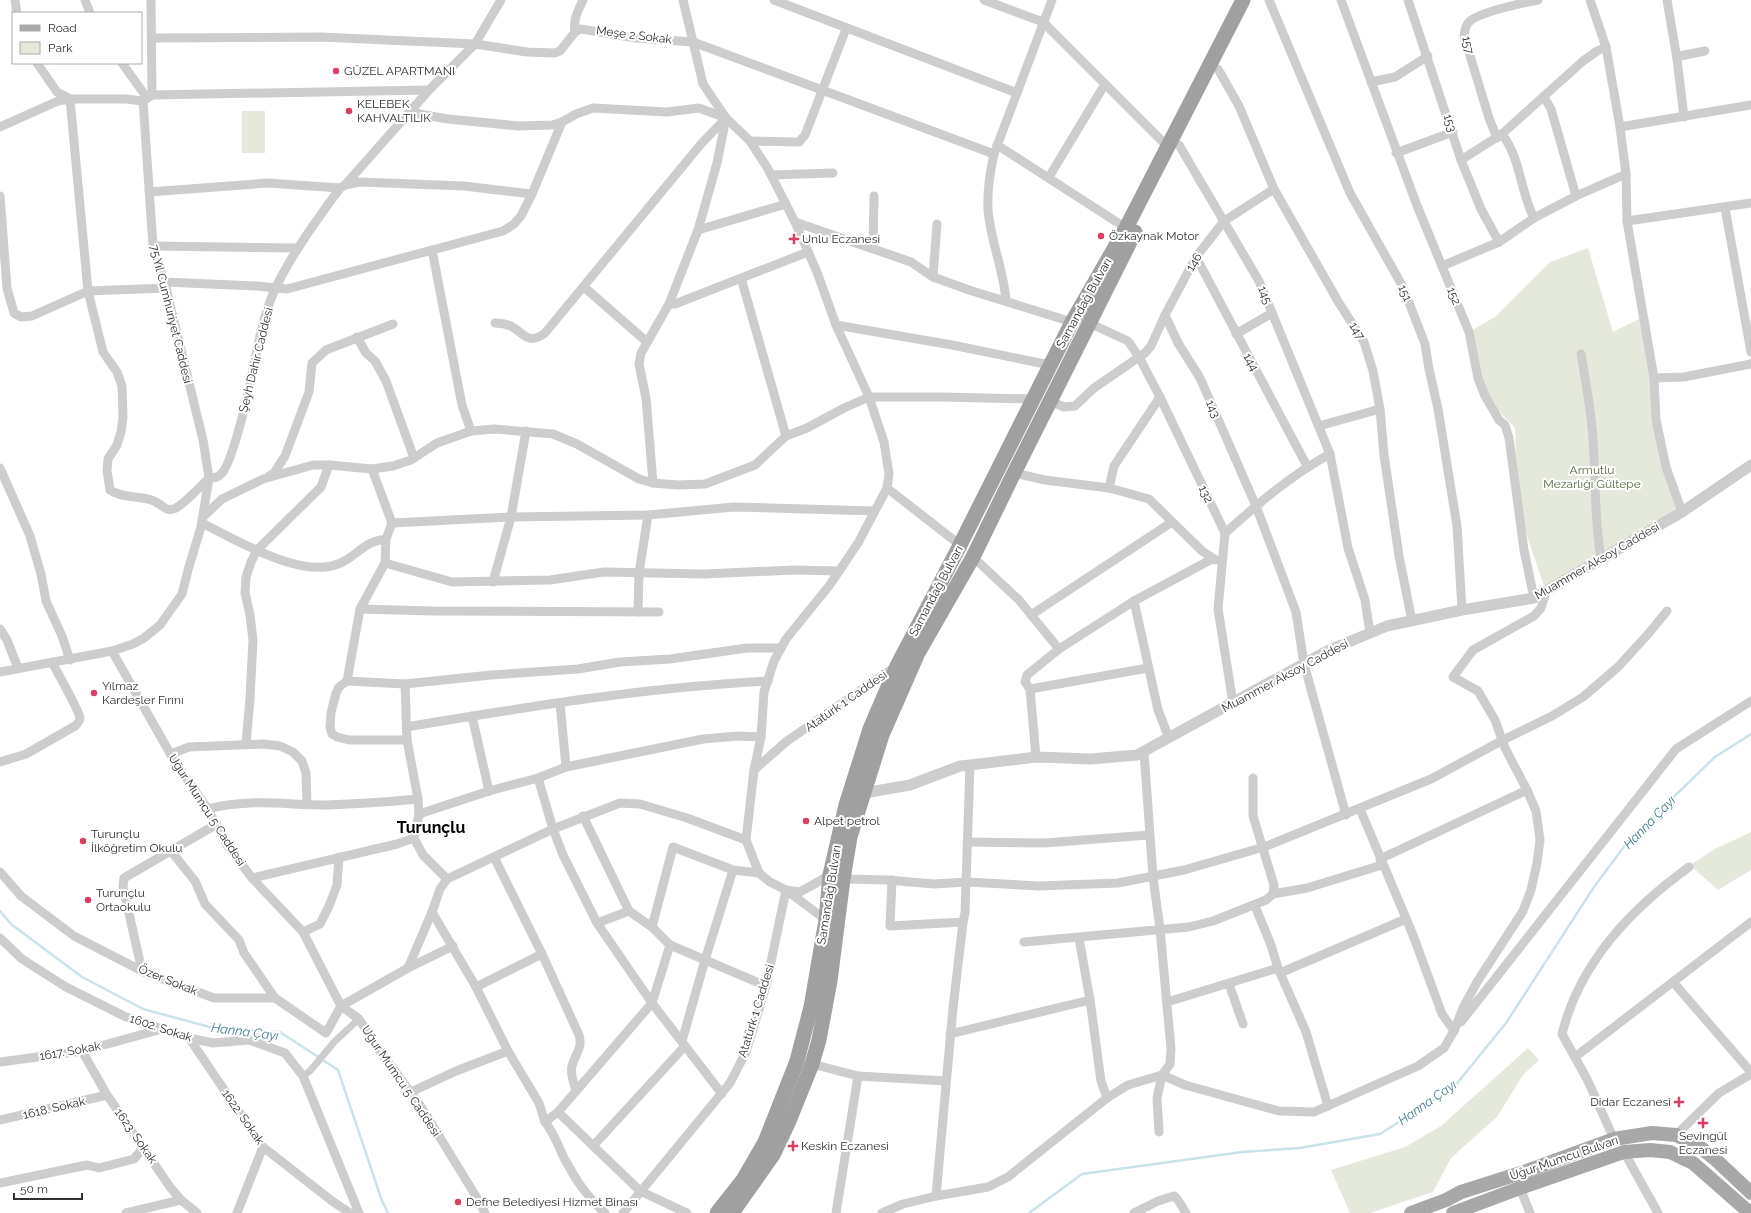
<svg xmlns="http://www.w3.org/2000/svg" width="1751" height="1213" viewBox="0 0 1751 1213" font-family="Raleway,sans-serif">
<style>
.green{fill:#e5e9dc}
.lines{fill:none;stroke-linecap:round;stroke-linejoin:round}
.stream{stroke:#cae2e9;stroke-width:2.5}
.pedestrian{stroke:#cdcdcd;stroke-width:7}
.minor{stroke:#cdcdcd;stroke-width:9}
.tertiary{stroke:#cdcdcd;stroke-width:11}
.primary{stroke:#a8a8a8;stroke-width:14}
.trunk{stroke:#a0a0a0;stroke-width:15}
.poi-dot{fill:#dc3e61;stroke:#fff;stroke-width:1.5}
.labels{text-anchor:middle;stroke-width:4;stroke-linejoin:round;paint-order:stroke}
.street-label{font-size:12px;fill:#303030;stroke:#fff}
.poi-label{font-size:12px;fill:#303030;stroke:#fff;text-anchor:start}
.park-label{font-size:12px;fill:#5a6a40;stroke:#fff}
.water-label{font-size:13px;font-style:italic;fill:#427c8e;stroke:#fff}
.district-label{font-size:16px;font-weight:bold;fill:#000;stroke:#fff}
</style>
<rect width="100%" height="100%" fill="#fff"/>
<g class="green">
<rect x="242" y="111" width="23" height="42"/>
<path d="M 1588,248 L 1613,332 L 1643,317 L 1656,420 L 1682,512 L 1545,589 L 1518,509 L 1515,428 L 1485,396 L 1469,332 L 1495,317 L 1550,262 Z"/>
<path d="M 1751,832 L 1751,870 L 1718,890 L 1690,865 L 1715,849 Z"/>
<path d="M 1528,1048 L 1539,1060 L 1523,1075 L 1497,1117 L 1451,1158 L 1433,1192 L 1370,1213 L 1350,1213 L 1331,1170 L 1405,1147 L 1441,1126 Z"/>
</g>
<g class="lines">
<g class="stream">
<path d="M 0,911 L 11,924 L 82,977 L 143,1009 L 217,1029 L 280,1032 L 338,1070 L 382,1201 L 388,1213"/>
<path d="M 1029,1213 L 1082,1174 L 1242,1152 L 1300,1148 L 1380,1134 L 1454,1087 L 1506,1023 L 1594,887 L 1629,840 L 1715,757 L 1751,734"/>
</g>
<path class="pedestrian" d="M 303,1076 L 310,1071 L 335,1041 L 359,1019"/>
<g class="minor">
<path d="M 15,0 L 17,13"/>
<path d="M 85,0 L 90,13"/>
<path d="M 151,0 L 152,95"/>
<path d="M 683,0 L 703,84 L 726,118 L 750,141 L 768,169 L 795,222 L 817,272 L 836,325 L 869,397 L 884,442 L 889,474 L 887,488 L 858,543 L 829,586 L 786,639 L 774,661 L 764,692 L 761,737 L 754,770 L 746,840 L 759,873 L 770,882 L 786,890 L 800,892 L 830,875"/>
<path d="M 774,0 L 1017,93"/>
<path d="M 984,0 L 1043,22 L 1168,147"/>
<path d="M 1269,0 L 1350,193 L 1403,287 L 1425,344 L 1429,369 L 1438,409 L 1457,526 L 1462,610"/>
<path d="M 1341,0 L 1416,203 L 1469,332 L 1478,378 L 1485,396 L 1499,420 L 1505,425 L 1509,438 L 1524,550 L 1534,598"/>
<path d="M 1408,0 L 1461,160 L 1481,209 L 1499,242"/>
<path d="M 1590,0 L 1606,47 L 1620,127 L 1626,174 L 1627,221 L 1654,378 L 1656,420 L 1666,467 L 1682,512"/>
<path d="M 1667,0 L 1677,59"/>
<path d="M 575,32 C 573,19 578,11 583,0"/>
<path d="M 152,38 L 320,37 L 475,44 L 527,52 L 554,53 L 560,51 L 575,32 L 581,29 L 636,38 L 693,42 L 994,154"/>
<path d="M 37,63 L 57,92 L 70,99 L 88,291 L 103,352 L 117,372 L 122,386 L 123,417 L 121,432 L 117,445 L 108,459 L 107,471 L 110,490 C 123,499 140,495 154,501 C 163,505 166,513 176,508 C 185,503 201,486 209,478"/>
<path d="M 122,63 L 147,98"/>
<path d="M 1218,69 L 1239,106 L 1274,189 L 1339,303 L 1364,342 L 1373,371 L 1380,409 L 1384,455 L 1399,556 L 1412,621"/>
<path d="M 1371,82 L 1395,77 L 1428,56"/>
<path d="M 1544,97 L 1551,109 L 1576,196"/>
<path d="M 412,110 L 419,114 L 448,119 L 519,126 L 552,125 L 562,122 L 576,114 L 593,108 L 667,112 L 699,108 L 726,118"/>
<path d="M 1684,117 L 1677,59 L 1680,56 L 1705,51"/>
<path d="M 0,127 L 58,101 L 70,99 L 126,99 L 143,101 L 152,95 L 429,90"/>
<path d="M 1620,127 L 1751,105"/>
<path d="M 1502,134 C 1521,159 1520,191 1534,218"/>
<path d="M 1497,138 L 1489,118 L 1464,36 C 1465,31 1465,26 1469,22 C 1479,12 1523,3 1538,0"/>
<path d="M 750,141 L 799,142 L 805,135 L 846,29"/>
<path d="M 997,145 L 1126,228"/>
<path d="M 1179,145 L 1259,281 L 1330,454"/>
<path d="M 1396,153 L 1453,132"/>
<path d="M 1461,160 L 1502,134 L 1583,61 L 1597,51 L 1606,47"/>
<path d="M 772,175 L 833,173"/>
<path d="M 1049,177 L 1105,84"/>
<path d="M 345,185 L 360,182 L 464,186 L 532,194"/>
<path d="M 149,192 L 268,183 L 340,188"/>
<path d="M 0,196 L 7,288 L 14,313 L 21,317 L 32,316 L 88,291 L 166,288"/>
<path d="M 1725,208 L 1751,352"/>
<path d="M 1627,221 L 1751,203"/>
<path d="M 795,222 L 911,262 L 933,277 L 969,290 L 1072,322"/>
<path d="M 698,230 L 786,204"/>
<path d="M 153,246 L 297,248"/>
<path d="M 873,249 L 874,196"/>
<path d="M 432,250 L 462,405 L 471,431"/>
<path d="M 1196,257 L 1307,466"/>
<path d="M 1442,266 L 1499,242 L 1534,218 L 1576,196 L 1626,174"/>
<path d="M 933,277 L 937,224"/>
<path d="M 741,278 L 786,436"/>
<path d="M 164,282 L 257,286 L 287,289 L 503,231 L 514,224 L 521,216 L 532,194 L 562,122"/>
<path d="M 584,287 L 647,342"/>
<path d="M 1006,301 C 1004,270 990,240 988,209 C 987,190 990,172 994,154 L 1052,0"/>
<path d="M 669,304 L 675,304 L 808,252"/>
<path d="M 1165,315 L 1178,343 L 1200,378 L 1256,506 L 1296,612 L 1304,664 L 1346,815"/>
<path d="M 495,323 C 501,323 506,324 511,326 C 524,333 528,346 545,333 L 701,144 L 726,118"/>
<path d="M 1089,323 L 1128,341 L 1139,357 L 1160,397 L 1225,533 L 1218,609 L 1233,703"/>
<path d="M 836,325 L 952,345 L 1050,365"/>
<path d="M 1236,334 L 1272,313"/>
<path d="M 357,337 L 366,353 L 375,361 L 386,381 L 414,458"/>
<path d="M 1581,354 C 1586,382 1591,410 1593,439 C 1596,479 1594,519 1601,559"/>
<path d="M 1654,378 L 1684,377 L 1751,364"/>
<path d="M 1050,401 L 1064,407 L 1075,406 L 1094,388 L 1145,353 L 1151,346 L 1165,315 L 1196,257 L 1224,221 L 1274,189"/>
<path d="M 1319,426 L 1380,409"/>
<path d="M 0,468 L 30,536 L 41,574 L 46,601 L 62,636 L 70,660"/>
<path d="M 1014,473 L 1045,480 L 1109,488 L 1149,499 L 1202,551 L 1216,560"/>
<path d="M 269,476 L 274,473 L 285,456 L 309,392 L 312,363 L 326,350 L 393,324"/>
<path d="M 209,478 C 214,478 218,478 222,473 C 232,463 245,406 249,390 C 256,356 261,319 276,287 C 293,252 317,220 340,188 L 345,185 L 429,90 L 475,44 L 501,0"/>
<path d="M 653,483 L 646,398 L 639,364 L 641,353 L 669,304 L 698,230 L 717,163 L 726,118"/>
<path d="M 887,488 L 960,545"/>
<path d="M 1109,488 L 1114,466 L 1160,397"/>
<path d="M 203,517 L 222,499 L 263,479 L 313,465 L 329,465 L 372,469 L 393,466 L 411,460 L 437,443 L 471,431 L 494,429 L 553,434 L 577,444 L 639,479 L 653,483 L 678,485 L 705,484 L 755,465 L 786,436 L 807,428 L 844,408 L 869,397 L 941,397 L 1034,399"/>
<path d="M 202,523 C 236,540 301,579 338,564 C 350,560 358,550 369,544 C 374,541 380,540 386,539"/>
<path d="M 392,523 L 511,517 L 648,515 L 734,507 L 874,511"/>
<path d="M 1225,533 C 1258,504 1291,475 1330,454 L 1348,548 L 1365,600 L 1370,633"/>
<path d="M 973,557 L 1019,600 L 1059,649 L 1134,601 L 1212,559"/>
<path d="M 385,563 L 452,582 L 550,580 L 604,572 L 704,574 L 794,570 L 839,571"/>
<path d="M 493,582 L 511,517 L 526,431"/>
<path d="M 1134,601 L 1158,710 L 1169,738"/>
<path d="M 360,609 L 433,611 L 659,612"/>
<path d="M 638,612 L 639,573 L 648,515"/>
<path d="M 1031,615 L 1172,522"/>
<path d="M 0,629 L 7,640 L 18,668"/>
<path d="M 112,651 L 175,762 L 208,809 L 227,845 L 252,878 L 303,932 L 341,1006 L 359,1019 L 379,1050 L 420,1105 L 477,1198 L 485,1213"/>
<path d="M 0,672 L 112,651 L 133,644 L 144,638 L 160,625 L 182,594 L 188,570 L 201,527 L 209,478 L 203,440 L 166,288 L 153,246 L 143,101"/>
<path d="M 347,681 L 360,609 L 385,563 L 386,539 L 392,523 L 372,469"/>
<path d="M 1030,689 L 1025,682 L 1027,675 L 1059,649"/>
<path d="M 560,703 L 566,767"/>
<path d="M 472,716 L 489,791"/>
<path d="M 406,727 C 526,707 647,687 768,681"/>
<path d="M 407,740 L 349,740 L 337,737 L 332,734 L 330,727 L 331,713 L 336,693 L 339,687 L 347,681 L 405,684 L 491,675 L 578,669 L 620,662 L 670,659 L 747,648 L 781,648"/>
<path d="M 246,744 L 250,698 L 253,640 L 250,615 L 245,593 L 246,577 L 251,562 L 257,550 L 321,487 L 329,465"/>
<path d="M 1144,752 L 1153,877 L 1160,929 L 1171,1049 L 1170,1064 L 1162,1075 L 1157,1098 L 1159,1132"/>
<path d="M 171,754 L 189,747 L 264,744 L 280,746 L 293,752 L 302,761 L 306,773 L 307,804"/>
<path d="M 1036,757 L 1030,689 L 1148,668"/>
<path d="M 0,762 L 26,754 L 75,726 C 77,724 80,721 80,718 C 79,710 57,672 52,662"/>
<path d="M 754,770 L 787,741 L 895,667"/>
<path d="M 538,778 L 553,829 L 563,855 L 597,923 L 652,1003 L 722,1094"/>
<path d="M 208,809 C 247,798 287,805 326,805 C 357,804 387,802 418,799"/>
<path d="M 1360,809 L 1413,935 L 1442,1014 L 1454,1031"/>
<path d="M 419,814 L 489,791 L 538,778 L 566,767 L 703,739 L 738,736 L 761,737"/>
<path d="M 583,816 L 629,911 L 652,927 L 670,945 L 766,986"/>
<path d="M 969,842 L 1044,843 L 1149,835"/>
<path d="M 171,851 L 195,881 L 205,904 L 239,940 L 244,953 L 275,998"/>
<path d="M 494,857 L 542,954 L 579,1035 C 583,1050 575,1053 572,1066 C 570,1075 574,1083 576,1091"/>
<path d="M 1380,859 L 1527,790"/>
<path d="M 0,872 L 21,896 L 74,936 L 146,973 L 214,998 L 275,998 L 326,1033 L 341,1006 L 408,968 L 453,946"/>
<path d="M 252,878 L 397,844 L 414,838 L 419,814 L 418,799 L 407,740 L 405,684"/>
<path d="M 447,879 L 553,829 L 620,803 L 640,804 L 687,818 L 746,840"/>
<path d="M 843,879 L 888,880 L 934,884 L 967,882 L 1039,886 L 1118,883 L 1184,870 L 1264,847 L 1431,779 L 1503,740 L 1552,716 L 1583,697 L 1618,667 L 1649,633 L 1667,611"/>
<path d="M 892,880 L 890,926 L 963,922"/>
<path d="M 1273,894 L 1307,888 L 1382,865"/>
<path d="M 1255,906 L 1271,945 L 1278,968 L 1306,1032 L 1328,1106"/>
<path d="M 432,912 L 476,987 L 508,1051 L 539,1103 L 545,1122 L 558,1112 L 640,1191 L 687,1213"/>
<path d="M 597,923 L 629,911"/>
<path d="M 652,927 L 673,847 L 733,870 L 759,873"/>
<path d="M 303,932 L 320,924 L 329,906 L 337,885 L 339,857"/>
<path d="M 0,938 L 22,959 L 66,987 L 126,1017 L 189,1038 L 213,1043 L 249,1040 L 285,1053 L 303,1076 L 359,1213"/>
<path d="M 1079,938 L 1090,1000 L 1101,1081 L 1107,1098"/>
<path d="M 1024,942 L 1189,927 L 1213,921 L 1266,900 L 1273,894 L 1274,885 L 1253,816 L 1253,778"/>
<path d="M 408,968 L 432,912 L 440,889 L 447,879 L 423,855 L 414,838"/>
<path d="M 142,971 L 123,887 L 124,878 L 217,824"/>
<path d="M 1280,973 L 1406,919"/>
<path d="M 1673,982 L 1751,1072"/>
<path d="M 1229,984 L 1243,1024"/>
<path d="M 476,987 L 542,954"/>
<path d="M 1167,1002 L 1278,968"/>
<path d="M 1461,1022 L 1676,749 L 1751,701"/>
<path d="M 950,1034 L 1090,1000"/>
<path d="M 189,1038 L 263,1147 L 332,1201 L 350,1213"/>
<path d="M 682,1041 L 705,960 L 733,870"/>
<path d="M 82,1051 L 107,1095 L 170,1187 L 181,1200 L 197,1213"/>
<path d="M 1575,1057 L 1751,922"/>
<path d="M 0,1062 L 82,1051 L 162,1029"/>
<path d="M 812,1064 L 858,1076 L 946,1081"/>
<path d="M 411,1092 L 456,1071 L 508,1051"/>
<path d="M 558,1112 L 652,1003 L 670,945"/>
<path d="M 0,1120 L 107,1095"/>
<path d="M 545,1122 C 554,1133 558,1145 564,1158 C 576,1180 586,1196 605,1213"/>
<path d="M 1676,1135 L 1719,1093 L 1751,1074"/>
<path d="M 1614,1139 L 1587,1079 L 1562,1034 C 1580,962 1631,909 1689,867"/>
<path d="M 593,1146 L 685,1046"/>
<path d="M 1624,1152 L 1658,1213"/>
<path d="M 0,1183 L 87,1165 L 99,1168 L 134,1159 L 144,1147"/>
<path d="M 1520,1188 L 1530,1213"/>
<path d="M 936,1196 L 953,1008 L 963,922 L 965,913 L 970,765"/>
<path d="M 126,1213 L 181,1200"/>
<path d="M 237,1213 L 263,1147"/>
<path d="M 623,1213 L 730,1083 L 746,1052 L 766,986 L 786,890 L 826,920"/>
<path d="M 836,1213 L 858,1076"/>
<path d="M 882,1213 L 903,1204 L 936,1196 L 988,1187 L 1008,1177 L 1107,1098 L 1128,1085 L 1162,1075 L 1185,1085 L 1279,1111 L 1314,1112 L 1418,1066 L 1444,1048 L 1454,1031 L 1463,1008 L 1477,982 L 1523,911 L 1531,890 L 1537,863 L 1540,840 L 1536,811 L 1527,790 L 1505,748 L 1495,720 L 1478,691 L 1453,677 L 1473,650 L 1534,616 L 1541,608 L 1546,592"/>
<path d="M 1134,1213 L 1158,1201 L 1174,1196 L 1178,1200 L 1186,1213"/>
</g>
<path class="tertiary" d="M 864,793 L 910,785 L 960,766 L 970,765 L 1036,757 L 1091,759 L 1137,755 L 1327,651 L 1387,626 L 1462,610 L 1534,598 L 1682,512 L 1751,465"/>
<g class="primary">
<path d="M 1411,1213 L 1446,1200 L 1461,1192 L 1524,1172 L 1614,1139 L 1652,1133 L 1676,1135 L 1696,1144 L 1715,1159 L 1751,1193"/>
<path d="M 1453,1213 L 1520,1188 L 1624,1152 L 1650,1150 L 1670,1152 L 1693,1163 L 1750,1213"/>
</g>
<g class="trunk">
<path d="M 717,1213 L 743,1180 L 765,1142 L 797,1061 L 811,1007 L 826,920 L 830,875 L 846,805 L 870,729 L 897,666 L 956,553 L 1072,322 L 1126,228 L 1243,0"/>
<path d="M 732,1213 L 773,1155 L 789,1121 L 812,1064 L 819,1040 L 830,981 L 843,879 L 850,837 L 882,735 L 918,653 L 973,557 L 1010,481 L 1135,232"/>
</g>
</g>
<g class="poi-dot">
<circle cx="336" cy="71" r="4"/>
<circle cx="349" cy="111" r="4"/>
<circle cx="1101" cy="236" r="4"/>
<path d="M792 233h4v4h4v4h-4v4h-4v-4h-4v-4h4z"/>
<circle cx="94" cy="693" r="4"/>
<circle cx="806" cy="821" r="4"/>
<circle cx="83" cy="841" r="4"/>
<circle cx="88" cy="900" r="4"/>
<path d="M1677 1096h4v4h4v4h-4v4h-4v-4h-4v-4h4z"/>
<path d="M1701 1117h4v4h4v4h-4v4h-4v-4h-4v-4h4z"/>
<path d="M791 1140h4v4h4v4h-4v4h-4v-4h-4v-4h4z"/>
<circle cx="458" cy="1202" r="4"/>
</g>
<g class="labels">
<g class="street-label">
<text transform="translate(634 35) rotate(7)" y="4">Meşe 2 Sokak</text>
<text transform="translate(1468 45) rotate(79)" y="4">157</text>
<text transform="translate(1450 123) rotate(72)" y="4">153</text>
<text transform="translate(1194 262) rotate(-59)" y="4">146</text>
<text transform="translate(1405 293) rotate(66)" y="4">151</text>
<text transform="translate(1265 295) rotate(68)" y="4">145</text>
<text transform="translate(1454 296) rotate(68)" y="4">152</text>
<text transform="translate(1084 303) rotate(-61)" y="4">Samandağ Bulvarı</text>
<text transform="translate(171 314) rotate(76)" y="4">75.Yıl Cumhuriyet Caddesi</text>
<text transform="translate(1357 331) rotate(59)" y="4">147</text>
<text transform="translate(256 360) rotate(-76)" y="4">Şeyh Dahir Caddesi</text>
<text transform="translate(1251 362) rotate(61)" y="4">144</text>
<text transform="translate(1213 409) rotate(66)" y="4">143</text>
<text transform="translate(1206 494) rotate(65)" y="4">132</text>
<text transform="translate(1597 561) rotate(-30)" y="4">Muammer Aksoy Caddesi</text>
<text transform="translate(936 591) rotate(-62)" y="4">Samandağ Bulvarı</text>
<text transform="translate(1285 676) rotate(-28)" y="4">Muammer Aksoy Caddesi</text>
<text transform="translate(846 701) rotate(-35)" y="4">Atatürk 1 Caddesi</text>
<text transform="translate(207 810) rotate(57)" y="4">Uğur Mumcu 5 Caddesi</text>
<text transform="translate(829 895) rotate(-81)" y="4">Samandağ Bulvarı</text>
<text transform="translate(168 980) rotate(22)" y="4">Özer Sokak</text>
<text transform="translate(756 1011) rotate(-73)" y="4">Atatürk 1 Caddesi</text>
<text transform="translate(161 1028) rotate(18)" y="4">1602. Sokak</text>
<text transform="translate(70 1051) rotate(-10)" y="4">1617. Sokak</text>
<text transform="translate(401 1081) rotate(56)" y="4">Uğur Mumcu 5 Caddesi</text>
<text transform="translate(54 1108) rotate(-13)" y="4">1618. Sokak</text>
<text transform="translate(243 1117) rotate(55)" y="4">1622. Sokak</text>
<text transform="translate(136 1136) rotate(55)" y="4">1623. Sokak</text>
<text transform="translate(1564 1158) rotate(-19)" y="4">Uğur Mumcu Bulvarı</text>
</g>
<g class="poi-label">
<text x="344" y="75">GÜZEL APARTMANI</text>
<text x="357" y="108">KELEBEK<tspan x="357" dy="14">KAHVALTILIK</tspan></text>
<text x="1109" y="240">Özkaynak Motor</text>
<text x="802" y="243">Unlu Eczanesi</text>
<text x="102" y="690">Yılmaz<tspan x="102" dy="14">Kardeşler Fırını</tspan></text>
<text x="814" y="825">Alpet petrol</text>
<text x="91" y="838">Turunçlu<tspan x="91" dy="14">İlköğretim Okulu</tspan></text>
<text x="96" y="897">Turunçlu<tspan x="96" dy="14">Ortaokulu</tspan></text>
<text x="1671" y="1106" text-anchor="end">Didar Eczanesi</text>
<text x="1703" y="1140" text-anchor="middle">Sevingül<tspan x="1703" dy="14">Eczanesi</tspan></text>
<text x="801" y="1150">Keskin Eczanesi</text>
<text x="466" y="1206">Defne Belediyesi Hizmet Binası</text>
</g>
<g class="park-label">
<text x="1592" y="474">Armutlu<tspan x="1592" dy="14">Mezarlığı Gültepe</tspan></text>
</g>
<g class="water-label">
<text transform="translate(1649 822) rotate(-46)" y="5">Hanna Çayı</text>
<text transform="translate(245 1031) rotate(7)" y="5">Hanna Çayı</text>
<text transform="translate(1427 1102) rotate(-35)" y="5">Hanna Çayı</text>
</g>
<g class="district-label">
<text x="431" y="833">Turunçlu</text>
</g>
</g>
<rect x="12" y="12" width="130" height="52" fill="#ffffff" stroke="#acacac"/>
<rect x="20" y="25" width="20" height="6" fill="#a8a8a8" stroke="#acacac"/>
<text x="48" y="32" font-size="12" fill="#303030">Road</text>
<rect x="20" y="42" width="20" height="12" fill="#e5e9dc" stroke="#acacac"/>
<text x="48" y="52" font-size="12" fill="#303030">Park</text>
<path d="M14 1193v6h68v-6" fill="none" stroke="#303030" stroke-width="2"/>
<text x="20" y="1193" font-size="12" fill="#303030" stroke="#ffffff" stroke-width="3" paint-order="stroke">50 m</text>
</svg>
